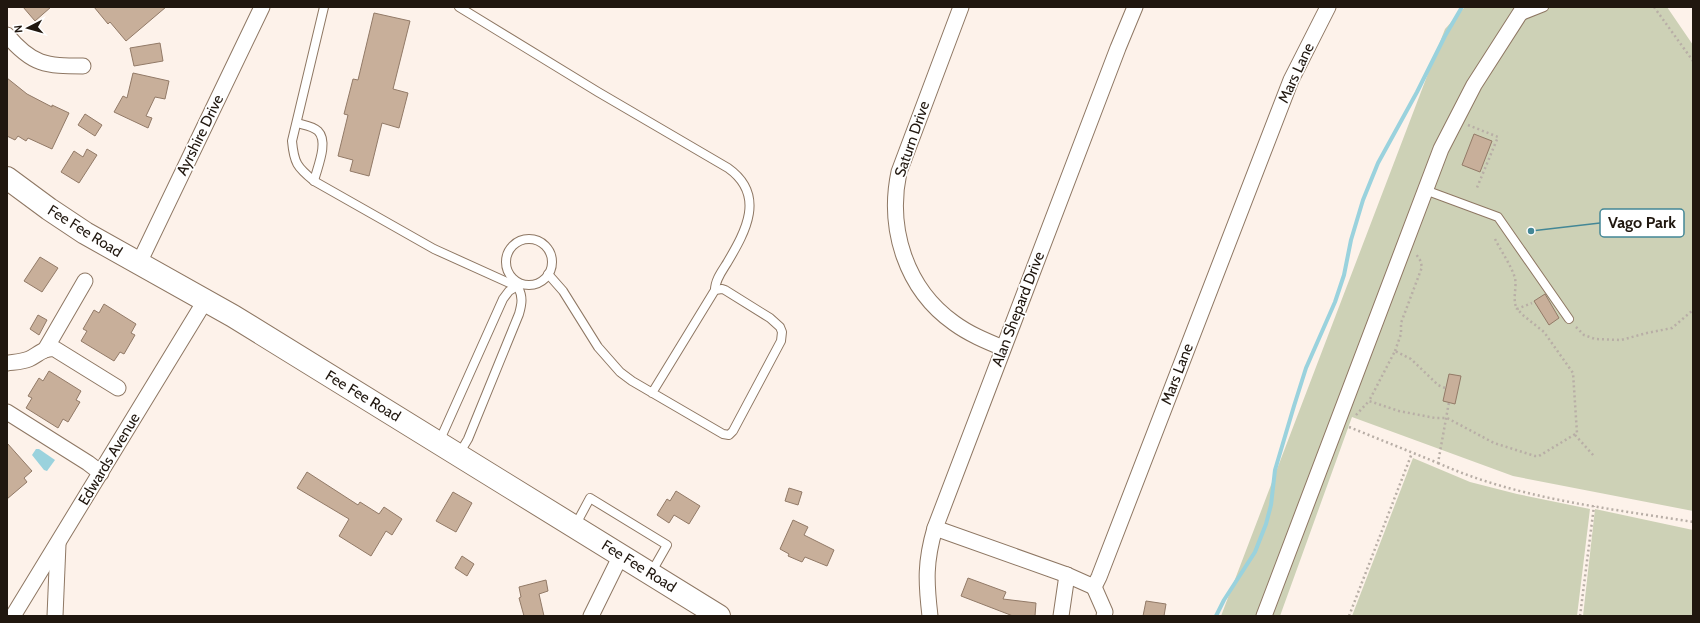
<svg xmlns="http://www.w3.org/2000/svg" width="1700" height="623" viewBox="0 0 1700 623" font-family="Cabin,sans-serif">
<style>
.green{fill:#cdd1b6}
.water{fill:#9ad2dd}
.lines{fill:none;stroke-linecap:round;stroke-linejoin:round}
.stream{stroke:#9ad2dd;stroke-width:4}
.building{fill:#c8af9a;stroke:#927a67}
.lane-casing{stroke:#8e7763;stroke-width:10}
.street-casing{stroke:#8e7763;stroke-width:17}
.secondary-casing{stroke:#8e7763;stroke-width:24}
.path{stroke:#b8aea6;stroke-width:2.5;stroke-dasharray:2 3;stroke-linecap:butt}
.lane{stroke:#fff;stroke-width:8}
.street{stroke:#fff;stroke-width:15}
.secondary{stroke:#fff;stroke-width:22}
.labels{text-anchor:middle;stroke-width:3.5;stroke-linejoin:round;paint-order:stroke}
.street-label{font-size:15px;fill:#20170f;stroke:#fff}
.leader{fill:none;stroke:#438796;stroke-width:1.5}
.callout-dot{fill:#438796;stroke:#fff;stroke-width:1.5}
.callout{fill:#fff;stroke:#438796;stroke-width:1.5}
.callout-label{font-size:16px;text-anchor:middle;font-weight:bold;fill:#20170f}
</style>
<rect width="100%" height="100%" fill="#fdf2ea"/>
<g class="green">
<path d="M 1465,7 L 1667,7 L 1693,45 L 1693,511 L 1513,476 L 1352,417 L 1280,616 L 1221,616 L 1445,29 Z"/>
<path d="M 1413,458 L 1470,482 L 1517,494 L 1590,509 L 1577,616 L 1352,616 Z"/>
<path d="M 1595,509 L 1693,530 L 1693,616 L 1583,616 Z"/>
</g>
<path class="water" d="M 36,449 L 39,449 L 55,460 L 47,471 L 44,470 L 32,455 Z"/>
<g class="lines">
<path class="stream" d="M 1216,616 L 1224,600 L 1255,552 L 1266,524 L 1271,505 L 1275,470 L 1294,406 L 1306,368 L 1335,302 L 1344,275 L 1351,240 L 1363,200 L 1378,163 L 1417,92 L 1445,36 L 1462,7"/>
</g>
<g class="building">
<path d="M 23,7 L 51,7 L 35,21 Z"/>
<path d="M 94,7 L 166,7 L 126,41 L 110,22 L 108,24 Z"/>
<path d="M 374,13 L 410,21 L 393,89 L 408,93 L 399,128 L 382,123 L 369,176 L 350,171 L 353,160 L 338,156 L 348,115 L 344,114 L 353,79 L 358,80 Z"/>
<path d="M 160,43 L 163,61 L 134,66 L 130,48 Z"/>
<path d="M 133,73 L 169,81 L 165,99 L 155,97 L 146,116 L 152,118 L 148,128 L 114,112 L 123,96 L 127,98 Z"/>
<path d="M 7,78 L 27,94 L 52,107 L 52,105 L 69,113 L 52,149 L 28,138 L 26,141 L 18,136 L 15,140 L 7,136 Z"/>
<path d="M 85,114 L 102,125 L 95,136 L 78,125 Z"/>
<path d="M 1474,134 L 1492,141 L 1480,172 L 1462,165 Z"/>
<path d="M 87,149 L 97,155 L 79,183 L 61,172 L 74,151 L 83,157 Z"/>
<path d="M 40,257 L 58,268 L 42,292 L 24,281 Z"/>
<path d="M 1545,294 L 1559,318 L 1549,325 L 1534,301 Z"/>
<path d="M 104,304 L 136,324 L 131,333 L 135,335 L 124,354 L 120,352 L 114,361 L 81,341 L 87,331 L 83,329 L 94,310 L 99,313 Z"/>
<path d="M 38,315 L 47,320 L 39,335 L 30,329 Z"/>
<path d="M 49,371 L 81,391 L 76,400 L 80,402 L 68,422 L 63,419 L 58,428 L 26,408 L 32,398 L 28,396 L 39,378 L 43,381 Z"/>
<path d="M 1449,374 L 1461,376 L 1455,404 L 1443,401 Z"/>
<path d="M 7,443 L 32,471 L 24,478 L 27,482 L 7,499 Z"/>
<path d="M 307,472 L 358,505 L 360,502 L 379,514 L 384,507 L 402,519 L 392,535 L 386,531 L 371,556 L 339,536 L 349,519 L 297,488 Z"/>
<path d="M 789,488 L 802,492 L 798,505 L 785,501 Z"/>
<path d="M 676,491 L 700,506 L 689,524 L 674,515 L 669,523 L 657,515 L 667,499 L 670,501 Z"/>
<path d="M 453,492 L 472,503 L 456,532 L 436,521 Z"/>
<path d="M 793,520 L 808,527 L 804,535 L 834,550 L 827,566 L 805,557 L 802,562 L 788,556 L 789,554 L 780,549 Z"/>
<path d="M 462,556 L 474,564 L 467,576 L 455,568 Z"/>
<path d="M 968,578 L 1006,592 L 1003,599 L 1036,603 L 1035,616 L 1013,616 L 961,596 Z"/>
<path d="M 546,580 L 548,591 L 539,594 L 544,616 L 524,616 L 519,598 L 521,597 L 519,587 Z"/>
<path d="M 1146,601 L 1166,604 L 1164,616 L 1143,616 Z"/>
</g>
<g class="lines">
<g class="lane-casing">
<g id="lane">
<path d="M 324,7 L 292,141 C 294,163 297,167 314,181 L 434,249 L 518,287 C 523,297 522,303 519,314 L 468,439 L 459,454"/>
<path d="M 459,7 L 598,92 L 728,168 C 766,195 746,231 727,263 C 722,271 715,280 715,290"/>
<path d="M 1519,17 L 1544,7"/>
<path d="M 297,123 C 304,125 313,126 318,131 C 329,142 317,168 314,181"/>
<path d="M 1425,190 L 1498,217 L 1569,319"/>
<circle cx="529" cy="262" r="23"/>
<path d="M 548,274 L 563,291 L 598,347 L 620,372 L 632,381 L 723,434 L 729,435 L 733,431 L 781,341 L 782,332 L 780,327 L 770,318 L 725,290 L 722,289 L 715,290 L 652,393"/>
<path d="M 439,442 L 503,299 L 509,291 L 519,285"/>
<path d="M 575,526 L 590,498 L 667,545 L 651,573"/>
</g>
</g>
<g class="street-casing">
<g id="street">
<path d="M 961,7 L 899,172 C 887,229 906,289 954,323 C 969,334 986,341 1003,348"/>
<path d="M 7,35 C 32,65 46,66 83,66"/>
<path d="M 139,263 L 262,7"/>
<path d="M 45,350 L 85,281"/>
<path d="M 7,363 C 14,362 22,362 29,359 C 38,355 44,347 55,349 L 118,388"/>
<path d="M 7,412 L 88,463 L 101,473"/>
<path d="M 935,528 L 1067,575 L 1094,587 L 1099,577 L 1291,80 L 1328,7"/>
<path d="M 1094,587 L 1105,612 L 1104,616"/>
<path d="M 13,616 L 205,301"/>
<path d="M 55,616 L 58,544"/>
<path d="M 591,616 L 621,555"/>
<path d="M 930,616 C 926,582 925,562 935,528 L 1118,48 L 1135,7"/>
<path d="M 1061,616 L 1067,575"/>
<path d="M 1264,616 L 1441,149 L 1474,85 L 1524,7"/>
</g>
</g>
<g class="secondary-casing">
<path id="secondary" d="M 7,178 L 49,209 L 85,233 L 233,316 L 719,616"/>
</g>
<g class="path">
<path d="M 1654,7 L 1693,61"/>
<path d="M 1468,125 L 1498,137 L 1476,190"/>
<path d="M 1495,239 C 1501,251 1511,265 1515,278 C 1517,288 1512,300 1517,309"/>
<path d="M 1576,327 L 1584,335 L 1595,339 L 1621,340 L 1647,333 L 1672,328 L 1693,310"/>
<path d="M 1395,351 L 1401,334 L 1401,323 L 1422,267 L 1420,260 L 1416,254"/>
<path d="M 1445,388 L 1438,385 L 1411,359 L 1395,351 L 1369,401 L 1399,411 L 1435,418 L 1447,418 L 1494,443 L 1535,456 L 1539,456 L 1577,433 L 1573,373 L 1544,332 L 1524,316 L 1517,309 L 1532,303"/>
<path d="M 1356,415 L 1369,401"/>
<path d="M 1349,427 L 1438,463 L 1449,402"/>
<path d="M 1575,435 L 1594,456"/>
<path d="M 1438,463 C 1518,499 1607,508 1693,522"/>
<path d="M 1349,616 L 1412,453"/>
<path d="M 1580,616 L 1594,506"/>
</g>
<use href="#lane" class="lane"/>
<use href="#street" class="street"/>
<use href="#secondary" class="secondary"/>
</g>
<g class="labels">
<g class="street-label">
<text transform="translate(1296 73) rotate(-65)" y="5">Mars Lane</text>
<text transform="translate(200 135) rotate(-64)" y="5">Ayrshire Drive</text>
<text transform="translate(912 139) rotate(-71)" y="5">Saturn Drive</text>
<text transform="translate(85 231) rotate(32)" y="5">Fee Fee Road</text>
<text transform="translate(1018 309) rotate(-69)" y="5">Alan Shepard Drive</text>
<text transform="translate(1177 374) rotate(-69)" y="5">Mars Lane</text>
<text transform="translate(363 396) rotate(31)" y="5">Fee Fee Road</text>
<text transform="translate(109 459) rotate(-59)" y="5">Edwards Avenue</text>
<text transform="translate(639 566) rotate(32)" y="5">Fee Fee Road</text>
</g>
</g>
<path class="leader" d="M1531 231L1600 223"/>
<circle class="callout-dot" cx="1531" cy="231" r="4"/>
<rect class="callout" x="1600" y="209" width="84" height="28" rx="4"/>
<g class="callout-label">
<text x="1642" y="228">Vago Park</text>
</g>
<rect width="1700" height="623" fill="none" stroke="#20170f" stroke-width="16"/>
<g transform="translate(28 28) rotate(264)" stroke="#ffffff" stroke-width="3" paint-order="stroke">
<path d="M0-3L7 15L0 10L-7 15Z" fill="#20170f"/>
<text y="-6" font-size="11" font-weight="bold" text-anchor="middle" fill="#20170f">N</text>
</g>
</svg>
